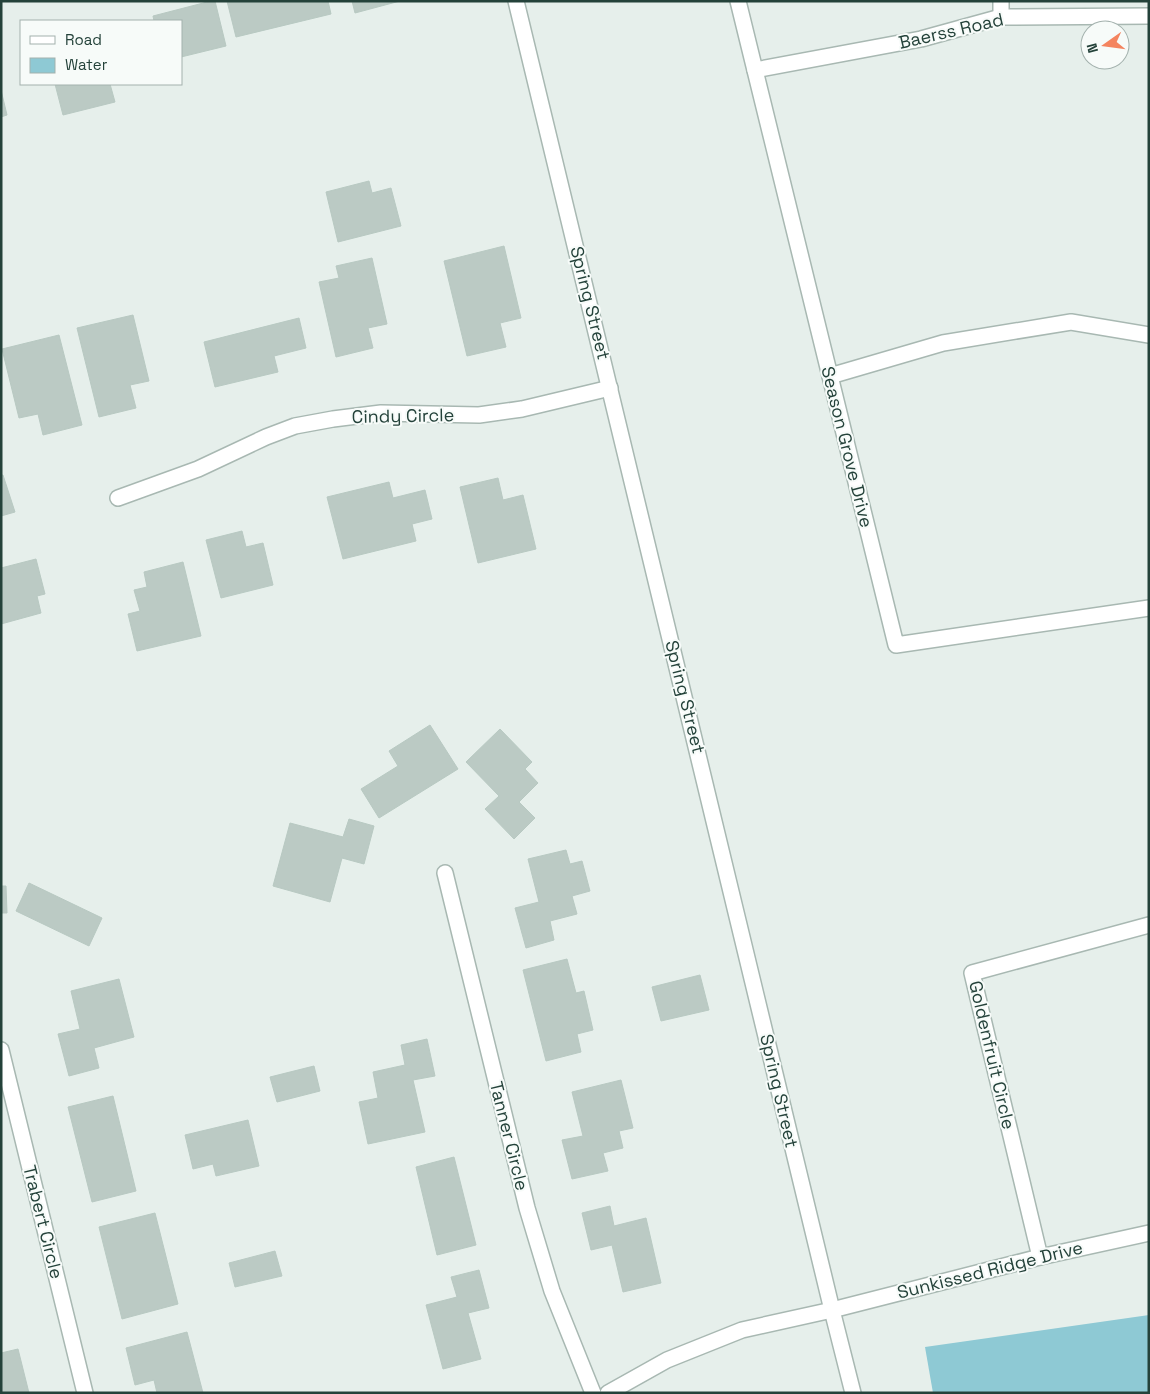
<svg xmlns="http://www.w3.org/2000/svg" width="1150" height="1394" viewBox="0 0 1150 1394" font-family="'Space Grotesk',sans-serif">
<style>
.water{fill:#8ec9d4}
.building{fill:#bbcac4;stroke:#b8c9c2}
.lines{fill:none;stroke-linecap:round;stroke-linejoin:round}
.minor-casing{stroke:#a8b8b2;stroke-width:18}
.tertiary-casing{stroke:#a8b8b2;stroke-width:18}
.minor{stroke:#fff;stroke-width:15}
.tertiary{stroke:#fff;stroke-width:15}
.labels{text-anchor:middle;stroke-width:4;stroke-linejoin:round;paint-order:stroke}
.street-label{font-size:18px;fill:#24423a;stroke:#f7fbf9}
</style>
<rect width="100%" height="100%" fill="#e6efeb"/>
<path class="water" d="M 1149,1315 L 1149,1393 L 933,1393 L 925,1347 Z"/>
<g class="building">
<path d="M 211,1 L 215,1 L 226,46 L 181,57 L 181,21 L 154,21 L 153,16 Z"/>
<path d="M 227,1 L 328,1 L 331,14 L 236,37 Z"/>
<path d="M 352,1 L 400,1 L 355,13 Z"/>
<path d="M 55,84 L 110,84 L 115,102 L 63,115 Z"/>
<path d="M 1,90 L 7,115 L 1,117 Z"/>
<path d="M 369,181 L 372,193 L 391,188 L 401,226 L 338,242 L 326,192 Z"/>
<path d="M 504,246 L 521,318 L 500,323 L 506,347 L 467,356 L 444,261 Z"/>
<path d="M 372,258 L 387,324 L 368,328 L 373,348 L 336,357 L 319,282 L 339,278 L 336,266 Z"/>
<path d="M 133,315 L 149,381 L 130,385 L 136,408 L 99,417 L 77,328 Z"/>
<path d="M 299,318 L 306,348 L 274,356 L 278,372 L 215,387 L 204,342 Z"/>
<path d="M 59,335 L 82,425 L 43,435 L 38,414 L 19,418 L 2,349 Z"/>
<path d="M 1,475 L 3,475 L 15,512 L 1,516 Z"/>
<path d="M 498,478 L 503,500 L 523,495 L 536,549 L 478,563 L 460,487 Z"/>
<path d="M 389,482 L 393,498 L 425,490 L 432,519 L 412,524 L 416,541 L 343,559 L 327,497 Z"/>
<path d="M 242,531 L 246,547 L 263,543 L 273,585 L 221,598 L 206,540 Z"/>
<path d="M 36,559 L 45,594 L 37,596 L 41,613 L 1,624 L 1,568 Z"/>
<path d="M 183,562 L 201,636 L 137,651 L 128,614 L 140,611 L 134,590 L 147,587 L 144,572 Z"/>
<path d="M 430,725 L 458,769 L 379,818 L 361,789 L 398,766 L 389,751 Z"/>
<path d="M 500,729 L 532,762 L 525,769 L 538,783 L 519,802 L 535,818 L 514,839 L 485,809 L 499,796 L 466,762 Z"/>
<path d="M 349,819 L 374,826 L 364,864 L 342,858 L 330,902 L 273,886 L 290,823 L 343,837 Z"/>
<path d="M 566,850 L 570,864 L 582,861 L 590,891 L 572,896 L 577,914 L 550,921 L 554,940 L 526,948 L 515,908 L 539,902 L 528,859 Z"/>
<path d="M 29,883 L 102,918 L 89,946 L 16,911 Z"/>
<path d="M 1,886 L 6,886 L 7,913 L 1,913 Z"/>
<path d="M 567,959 L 576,993 L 584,991 L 593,1030 L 577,1034 L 581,1052 L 546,1061 L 523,970 Z"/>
<path d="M 700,975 L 709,1010 L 661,1021 L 652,987 Z"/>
<path d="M 119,979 L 134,1037 L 94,1048 L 99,1068 L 69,1076 L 58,1034 L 80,1029 L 71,991 Z"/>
<path d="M 427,1039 L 435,1076 L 413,1080 L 425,1132 L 368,1144 L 359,1102 L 378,1098 L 373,1072 L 405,1065 L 401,1045 Z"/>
<path d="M 314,1066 L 320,1091 L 277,1102 L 270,1077 Z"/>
<path d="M 621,1080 L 633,1128 L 619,1131 L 623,1148 L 603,1153 L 608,1171 L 572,1179 L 562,1140 L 583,1136 L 572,1092 Z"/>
<path d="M 113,1096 L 136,1191 L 92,1202 L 68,1107 Z"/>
<path d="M 248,1120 L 259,1166 L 216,1176 L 213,1164 L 193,1169 L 185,1135 Z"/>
<path d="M 454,1157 L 476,1245 L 437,1255 L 416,1167 Z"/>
<path d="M 610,1206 L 614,1226 L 646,1218 L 661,1283 L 623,1292 L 612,1245 L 591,1250 L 582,1213 Z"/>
<path d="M 155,1213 L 178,1304 L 122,1319 L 99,1227 Z"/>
<path d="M 275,1251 L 282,1276 L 235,1287 L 229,1263 Z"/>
<path d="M 479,1270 L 489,1308 L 468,1313 L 481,1359 L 443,1369 L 426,1305 L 457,1297 L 451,1277 Z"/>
<path d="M 187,1332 L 203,1393 L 157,1393 L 154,1380 L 135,1385 L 126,1348 Z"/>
<path d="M 18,1349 L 29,1393 L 1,1393 L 1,1353 Z"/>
</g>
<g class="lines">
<g class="minor-casing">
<g id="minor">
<path d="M 738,1 L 896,645 L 1149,608"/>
<path d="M 1001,1 L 1001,17"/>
<path d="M 755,70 L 921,39 L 1001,17 L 1149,16"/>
<path d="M 830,376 L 943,343 L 1071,322 L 1149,335"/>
<path d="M 118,498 L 198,469 L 266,437 L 295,426 L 333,419 L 381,413 L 479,415 L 522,409 L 610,388"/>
<path d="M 445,873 L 527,1208 L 552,1291 L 593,1393"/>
<path d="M 1,1050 L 85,1393"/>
<path d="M 1040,1257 L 972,973 L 1149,925"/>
<path d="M 608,1393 L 667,1360 L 742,1330 L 832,1310 L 1040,1257 L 1149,1233"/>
</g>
</g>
<g class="tertiary-casing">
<path id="tertiary" d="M 516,1 L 832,1310 L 853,1393"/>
</g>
<use href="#minor" class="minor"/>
<use href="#tertiary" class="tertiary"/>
</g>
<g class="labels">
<g class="street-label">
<text transform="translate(951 31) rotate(-13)" y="6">Baerss Road</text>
<text transform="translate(590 303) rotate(76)" y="6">Spring Street</text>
<text transform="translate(403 416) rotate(-1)" y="6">Cindy Circle</text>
<text transform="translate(847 447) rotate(76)" y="6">Season Grove Drive</text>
<text transform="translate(685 697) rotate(76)" y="6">Spring Street</text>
<text transform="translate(992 1055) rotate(77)" y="6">Goldenfruit Circle</text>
<text transform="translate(779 1091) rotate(77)" y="6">Spring Street</text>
<text transform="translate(509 1136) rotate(76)" y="6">Tanner Circle</text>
<text transform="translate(43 1222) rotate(76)" y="6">Trabert Circle</text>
<text transform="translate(990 1270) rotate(-14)" y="6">Sunkissed Ridge Drive</text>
</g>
</g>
<rect width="1150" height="1394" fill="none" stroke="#24423a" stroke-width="5"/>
<rect x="20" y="20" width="162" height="65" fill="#f7fbf9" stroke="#a3b1ad"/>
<rect x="30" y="36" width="25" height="8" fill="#ffffff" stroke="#a3b1ad"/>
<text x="65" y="45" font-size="15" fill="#24423a">Road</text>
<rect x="30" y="58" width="25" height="15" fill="#8ec9d4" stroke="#a3b1ad"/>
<text x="65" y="70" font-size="15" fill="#24423a">Water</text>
<g transform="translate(1105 45) rotate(256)"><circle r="24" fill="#f7fbf9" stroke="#a3b1ad"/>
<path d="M0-4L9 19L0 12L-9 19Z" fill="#f4845f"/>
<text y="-8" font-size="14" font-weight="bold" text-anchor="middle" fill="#24423a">N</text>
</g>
</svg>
